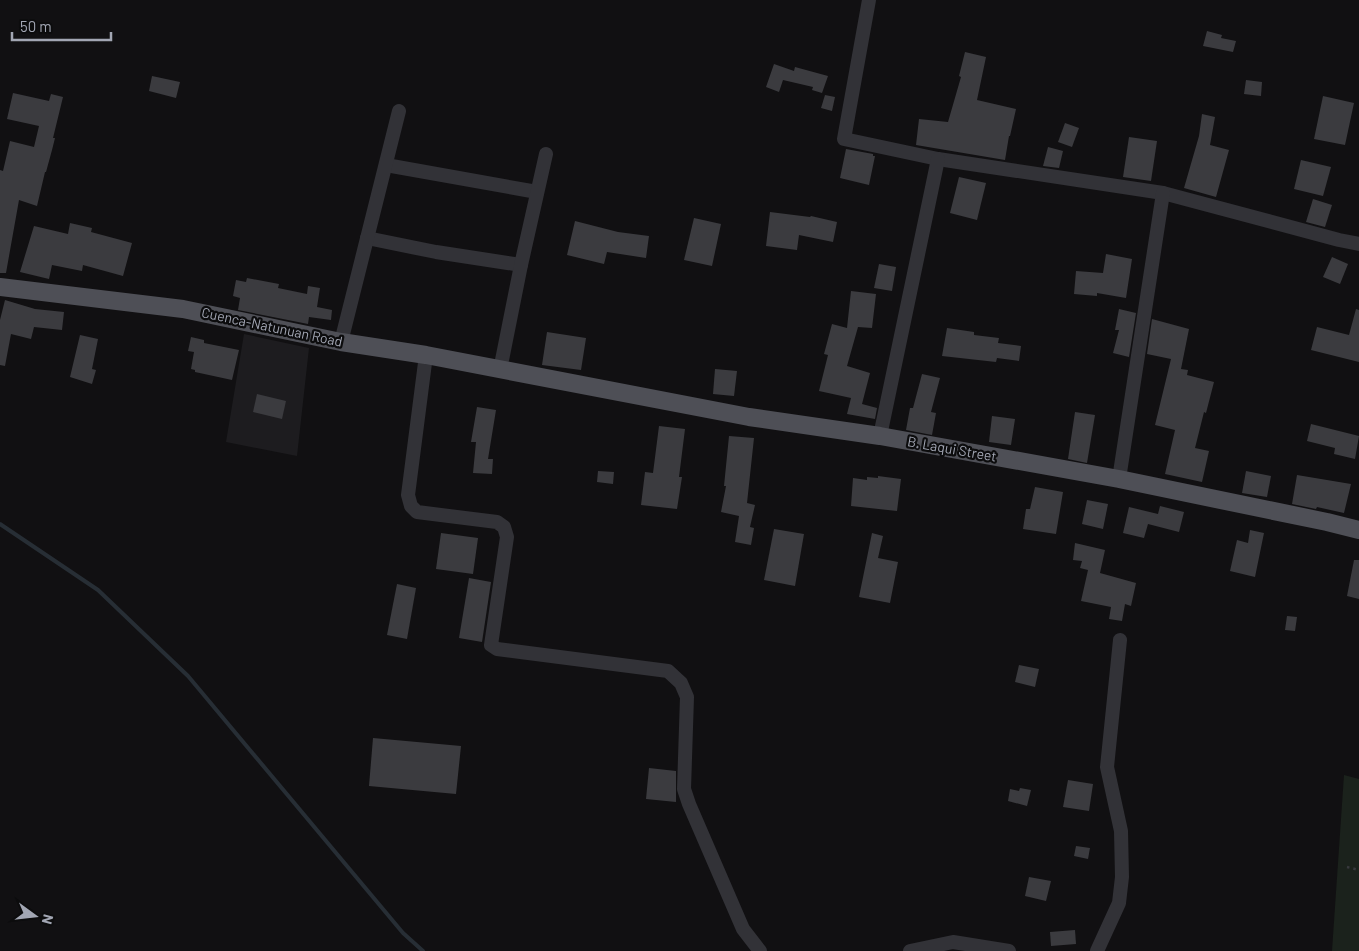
<svg xmlns="http://www.w3.org/2000/svg" width="1359" height="951" viewBox="0 0 1359 951" font-family="Barlow,sans-serif">
<style>
.built{fill:#1d1c1f}
.green{fill:#1b221c}
.lines{fill:none;stroke-linecap:round;stroke-linejoin:round}
.stream{stroke:#272e35;stroke-width:4}
.building{fill:#3b3b3f}
.path{stroke:#38393e;stroke-width:2.5;stroke-dasharray:2.5 4;stroke-linecap:butt}
.minor{stroke:#323237;stroke-width:14}
.major{stroke:#4e4f56;stroke-width:18}
.labels{text-anchor:middle;stroke-width:4.5;stroke-linejoin:round;paint-order:stroke}
.street-label{font-size:14px;fill:#a2a6b3;stroke:#0c0c0d}
</style>
<rect width="100%" height="100%" fill="#111012"/>
<path class="built" d="M 244,334 L 309,348 L 297,456 L 226,442 Z"/>
<path class="green" d="M 1344,775 L 1359,779 L 1359,951 L 1332,951 Z"/>
<g class="lines">
<path class="stream" d="M 0,524 L 98,590 L 188,676 L 403,933 L 423,951"/>
</g>
<g class="building">
<path d="M 1207,31 L 1222,35 L 1221,38 L 1236,41 L 1233,52 L 1203,46 Z"/>
<path d="M 965,52 L 986,57 L 977,100 L 1016,109 L 1010,136 L 1009,136 L 1005,160 L 916,145 L 919,119 L 948,122 L 961,77 L 959,76 Z"/>
<path d="M 774,64 L 794,71 L 795,67 L 828,76 L 822,93 L 812,90 L 813,87 L 783,80 L 779,92 L 766,87 Z"/>
<path d="M 152,76 L 180,82 L 176,98 L 149,91 Z"/>
<path d="M 1246,80 L 1262,82 L 1261,96 L 1244,94 Z"/>
<path d="M 13,93 L 49,101 L 51,94 L 63,97 L 53,138 L 55,138 L 52,150 L 46,172 L 45,172 L 37,206 L 19,200 L 6,273 L 0,273 L 0,170 L 3,171 L 10,141 L 34,147 L 39,126 L 7,119 Z"/>
<path d="M 825,95 L 835,97 L 832,111 L 821,108 Z"/>
<path d="M 1323,96 L 1354,103 L 1345,145 L 1314,139 Z"/>
<path d="M 1202,114 L 1215,117 L 1210,145 L 1229,150 L 1216,197 L 1184,188 L 1199,136 Z"/>
<path d="M 1065,123 L 1079,128 L 1072,147 L 1058,142 Z"/>
<path d="M 1129,137 L 1157,141 L 1151,181 L 1123,177 Z"/>
<path d="M 1048,147 L 1063,151 L 1059,168 L 1043,166 Z"/>
<path d="M 846,149 L 873,154 L 873,156 L 875,156 L 869,185 L 840,178 Z"/>
<path d="M 1301,160 L 1331,167 L 1323,196 L 1294,189 Z"/>
<path d="M 959,177 L 986,183 L 977,220 L 950,213 Z"/>
<path d="M 1313,199 L 1332,205 L 1325,227 L 1306,222 Z"/>
<path d="M 770,212 L 810,217 L 811,216 L 837,222 L 833,242 L 799,235 L 797,250 L 766,246 Z"/>
<path d="M 694,218 L 721,224 L 712,266 L 684,260 Z"/>
<path d="M 575,221 L 618,232 L 649,236 L 646,258 L 607,252 L 604,264 L 567,255 Z"/>
<path d="M 70,223 L 92,228 L 91,232 L 132,243 L 123,276 L 83,265 L 82,271 L 52,265 L 49,279 L 20,272 L 34,226 L 68,234 Z"/>
<path d="M 1106,254 L 1132,259 L 1126,298 L 1097,293 L 1097,296 L 1074,294 L 1076,271 L 1103,273 Z"/>
<path d="M 1332,257 L 1348,264 L 1340,284 L 1323,277 Z"/>
<path d="M 879,264 L 896,267 L 892,291 L 874,288 Z"/>
<path d="M 247,278 L 279,284 L 278,288 L 307,294 L 308,286 L 320,288 L 317,307 L 332,310 L 331,320 L 309,317 L 308,324 L 238,310 L 240,298 L 233,296 L 236,280 L 246,282 Z"/>
<path d="M 851,291 L 876,294 L 872,328 L 858,327 L 847,366 L 870,373 L 862,404 L 877,408 L 875,419 L 847,414 L 851,398 L 819,391 L 828,355 L 824,354 L 832,324 L 847,328 Z"/>
<path d="M 5,300 L 35,309 L 64,312 L 62,330 L 34,327 L 31,339 L 11,334 L 5,366 L 0,365 L 0,320 Z"/>
<path d="M 1119,309 L 1136,313 L 1129,357 L 1113,353 L 1119,330 L 1115,330 Z"/>
<path d="M 1356,309 L 1359,310 L 1359,362 L 1311,350 L 1317,327 L 1349,335 Z"/>
<path d="M 1152,319 L 1189,329 L 1181,369 L 1188,370 L 1187,375 L 1214,382 L 1206,413 L 1204,412 L 1195,448 L 1209,451 L 1202,482 L 1165,474 L 1175,430 L 1155,425 L 1171,359 L 1147,354 Z"/>
<path d="M 947,328 L 974,332 L 974,335 L 999,338 L 998,343 L 1021,346 L 1019,361 L 997,358 L 996,362 L 942,356 Z"/>
<path d="M 547,332 L 586,338 L 581,370 L 542,365 Z"/>
<path d="M 80,335 L 98,339 L 92,369 L 96,370 L 92,384 L 70,377 Z"/>
<path d="M 191,337 L 204,340 L 204,343 L 239,350 L 232,380 L 195,372 L 195,370 L 191,369 L 194,352 L 188,351 Z"/>
<path d="M 715,369 L 737,371 L 734,396 L 713,394 Z"/>
<path d="M 922,374 L 940,378 L 931,412 L 936,413 L 932,435 L 906,430 L 910,408 L 913,408 Z"/>
<path d="M 257,394 L 286,401 L 282,419 L 253,412 Z"/>
<path d="M 477,407 L 496,410 L 488,459 L 493,459 L 492,474 L 473,473 L 476,442 L 471,442 Z"/>
<path d="M 1075,412 L 1095,415 L 1087,463 L 1068,459 Z"/>
<path d="M 992,416 L 1015,419 L 1011,445 L 989,442 Z"/>
<path d="M 1311,424 L 1359,436 L 1355,459 L 1334,454 L 1335,448 L 1307,441 Z"/>
<path d="M 659,426 L 685,429 L 679,477 L 682,477 L 677,509 L 641,505 L 645,472 L 653,473 Z"/>
<path d="M 729,436 L 754,438 L 747,503 L 755,505 L 750,527 L 754,528 L 751,545 L 735,542 L 739,516 L 721,512 L 726,486 L 724,486 Z"/>
<path d="M 598,471 L 614,472 L 613,484 L 597,482 Z"/>
<path d="M 1246,471 L 1271,476 L 1267,497 L 1242,493 Z"/>
<path d="M 1297,475 L 1351,484 L 1344,513 L 1317,507 L 1316,509 L 1292,504 Z"/>
<path d="M 878,476 L 901,479 L 897,511 L 851,506 L 853,478 L 867,480 L 867,477 L 878,478 Z"/>
<path d="M 1035,487 L 1063,492 L 1056,534 L 1023,529 L 1026,509 L 1030,509 Z"/>
<path d="M 1087,500 L 1108,504 L 1103,529 L 1082,524 Z"/>
<path d="M 1160,506 L 1184,512 L 1179,532 L 1148,524 L 1144,538 L 1123,533 L 1129,507 L 1158,514 Z"/>
<path d="M 774,529 L 804,534 L 795,586 L 764,580 Z"/>
<path d="M 1250,530 L 1264,533 L 1255,577 L 1230,571 L 1237,540 L 1248,543 Z"/>
<path d="M 441,533 L 478,538 L 473,574 L 436,569 Z"/>
<path d="M 872,533 L 883,536 L 878,558 L 898,562 L 890,603 L 859,597 Z"/>
<path d="M 1075,543 L 1105,550 L 1100,573 L 1136,583 L 1131,606 L 1125,604 L 1122,621 L 1109,619 L 1111,607 L 1081,601 L 1088,570 L 1080,568 L 1082,561 L 1073,560 Z"/>
<path d="M 1354,560 L 1359,560 L 1359,599 L 1347,596 Z"/>
<path d="M 469,578 L 491,582 L 482,642 L 459,638 Z"/>
<path d="M 397,584 L 416,588 L 407,639 L 387,635 Z"/>
<path d="M 1287,616 L 1297,617 L 1295,631 L 1285,630 Z"/>
<path d="M 1019,665 L 1039,669 L 1035,687 L 1015,682 Z"/>
<path d="M 373,738 L 461,746 L 456,794 L 369,786 Z"/>
<path d="M 649,768 L 676,771 L 676,802 L 646,799 Z"/>
<path d="M 1068,780 L 1093,784 L 1089,811 L 1063,807 Z"/>
<path d="M 1020,788 L 1031,790 L 1027,806 L 1008,801 L 1010,789 L 1019,791 Z"/>
<path d="M 1076,846 L 1090,848 L 1088,859 L 1074,856 Z"/>
<path d="M 1029,877 L 1051,881 L 1046,901 L 1025,896 Z"/>
<path d="M 1075,930 L 1076,944 L 1051,946 L 1050,932 Z"/>
</g>
<g class="lines">
<path class="path" d="M 1347,867 L 1359,870"/>
<g class="minor">
<path d="M 869,0 L 844,139 L 938,159 L 1163,193 L 1339,240 L 1359,244"/>
<path d="M 386,165 L 537,192"/>
<path d="M 367,238 L 436,252 L 521,265"/>
<path d="M 341,342 L 399,111"/>
<path d="M 426,355 L 408,495 L 411,506 L 417,512 L 497,522 L 504,527 L 507,537 L 491,645 L 497,649 L 668,671 L 681,683 L 687,697 L 684,789 L 689,804 L 743,929 L 760,951"/>
<path d="M 500,370 L 521,265 L 546,154"/>
<path d="M 880,436 L 938,159"/>
<path d="M 1119,479 L 1163,193"/>
<path d="M 910,951 L 953,942 L 1009,951"/>
<path d="M 1097,951 L 1119,903 L 1122,877 L 1121,831 L 1107,767 L 1120,640"/>
</g>
<path class="major" d="M 0,287 L 183,309 L 341,342 L 426,355 L 749,417 L 880,436 L 1119,479 L 1327,522 L 1359,530"/>
</g>
<g class="labels">
<g class="street-label">
<text transform="translate(272 327) rotate(12)" y="5">Cuenca-Natunuan Road</text>
<text transform="translate(952 449) rotate(10)" y="5">B. Laqui Street</text>
</g>
</g>
<g transform="translate(35 916) rotate(105)" stroke="#0c0c0d" stroke-width="4" paint-order="stroke">
<path d="M0-4L9 19L0 12L-9 19Z" fill="#a2a6b3"/>
<text y="-8" font-size="14" font-weight="bold" text-anchor="middle" fill="#a2a6b3">N</text>
</g>
<path d="M12 32v8h99v-8" fill="none" stroke="#a2a6b3" stroke-width="2.5"/>
<text x="20" y="32" font-size="15" fill="#a2a6b3" stroke="#0c0c0d" stroke-width="4" paint-order="stroke">50 m</text>
</svg>
